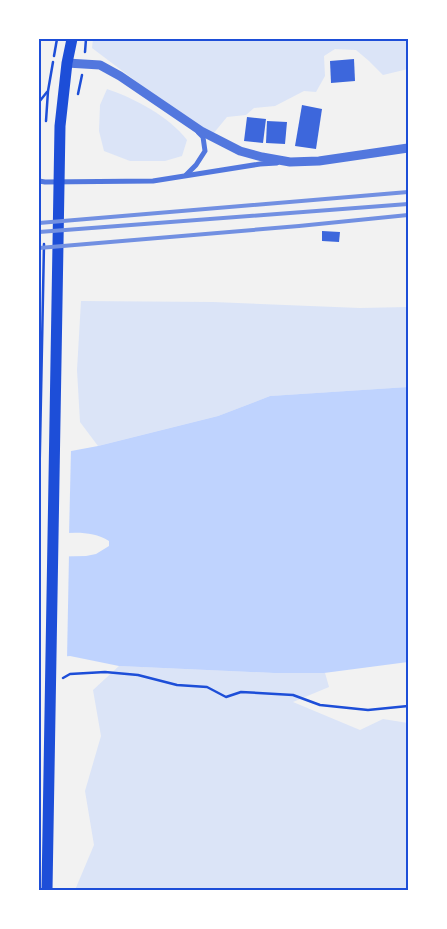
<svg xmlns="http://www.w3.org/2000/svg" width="447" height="929" viewBox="0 0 447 929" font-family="Inter,sans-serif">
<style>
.green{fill:#dbe4f7}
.water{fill:#bfd3fe}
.pier{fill:#f2f2f2}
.building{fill:#3d67dc}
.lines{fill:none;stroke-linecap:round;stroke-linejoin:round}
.path{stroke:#1d4ed8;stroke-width:2.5}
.minor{stroke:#5277de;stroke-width:5}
.tertiary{stroke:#5277de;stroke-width:9}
.primary{stroke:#1d4ed8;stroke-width:11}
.rail{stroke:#7290e2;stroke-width:4}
.neatline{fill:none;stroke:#1d4ed8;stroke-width:2}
</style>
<rect width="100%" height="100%" fill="#f2f2f2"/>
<g class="green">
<path d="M 93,39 L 408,39 L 408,69 L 383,75 L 369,61 L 356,50 L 335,49 L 324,56 L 325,76 L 316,92 L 304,91 L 275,106 L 254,108 L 246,115 L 227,117 L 213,134 L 141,85 L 92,48 Z"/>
<path d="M 107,89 C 136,99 168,116 187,140 L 182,156 L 165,161 L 130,161 L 104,151 L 99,131 L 100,105 Z"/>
<path d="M 81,301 L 213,302 L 360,308 L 408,307 L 408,387 L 270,396 L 218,416 L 98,446 L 80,422 L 77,370 Z"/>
<path d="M 119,666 L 274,673 L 325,673 L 329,687 L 293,702 L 360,730 L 383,719 L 408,723 L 408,890 L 75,890 L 94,845 L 85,791 L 101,736 L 93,690 Z"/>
</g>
<path class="water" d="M 408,387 L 408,662 L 324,673 L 274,673 L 119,666 L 70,656 L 39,659 L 39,557 L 86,556 L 96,554 L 109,546 L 109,541 C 88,528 62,534 39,536 L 39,457 L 98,446 L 218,416 L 270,396 Z"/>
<g class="pier">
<path d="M 71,449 L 69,536 L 39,538 L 39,455 Z"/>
<path d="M 39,554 L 69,554 L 67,659 L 39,662 Z"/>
</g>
<g class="building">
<path d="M 354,59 L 355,81 L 331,83 L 330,61 Z"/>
<path d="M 302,105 L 322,109 L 316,149 L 295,146 Z"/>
<path d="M 247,117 L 266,119 L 263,143 L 244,141 Z"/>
<path d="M 267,121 L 287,122 L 285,144 L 266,143 Z"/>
<path d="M 322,231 L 340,232 L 339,242 L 322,241 Z"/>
</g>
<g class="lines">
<g class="path">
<path d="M 85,52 L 86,39"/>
<path d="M 54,56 L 57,39"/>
<path d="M 78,94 L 82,75"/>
<path d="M 39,102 L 47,92"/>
<path d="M 46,121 L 48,91 L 53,62"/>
<path d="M 39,497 L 44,244"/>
<path d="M 63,678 L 70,674 L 105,672 L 138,675 L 177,685 L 207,687 L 226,697 L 241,692 L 293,695 L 320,705 L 368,710 L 408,706"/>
</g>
<g class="minor">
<path d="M 186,175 L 196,165 L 205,151 L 203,137 L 198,132"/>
<path d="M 39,181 L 45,182 L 153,181 L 260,164 L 277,163"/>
</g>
<path class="tertiary" d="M 67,63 L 100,65 L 120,76 L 201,131 L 240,151 L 262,157 L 290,162 L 319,161 L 408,148"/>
<path class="primary" d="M 47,890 L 60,126 L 67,63 L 72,39"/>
<g class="rail">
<path d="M 39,223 L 408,192"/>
<path d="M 39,232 L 408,204"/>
<path d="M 39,248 L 299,226 L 408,215"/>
</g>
</g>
<rect width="447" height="929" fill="none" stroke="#ffffff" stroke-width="80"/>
<rect x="40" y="40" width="367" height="849" class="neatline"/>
</svg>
